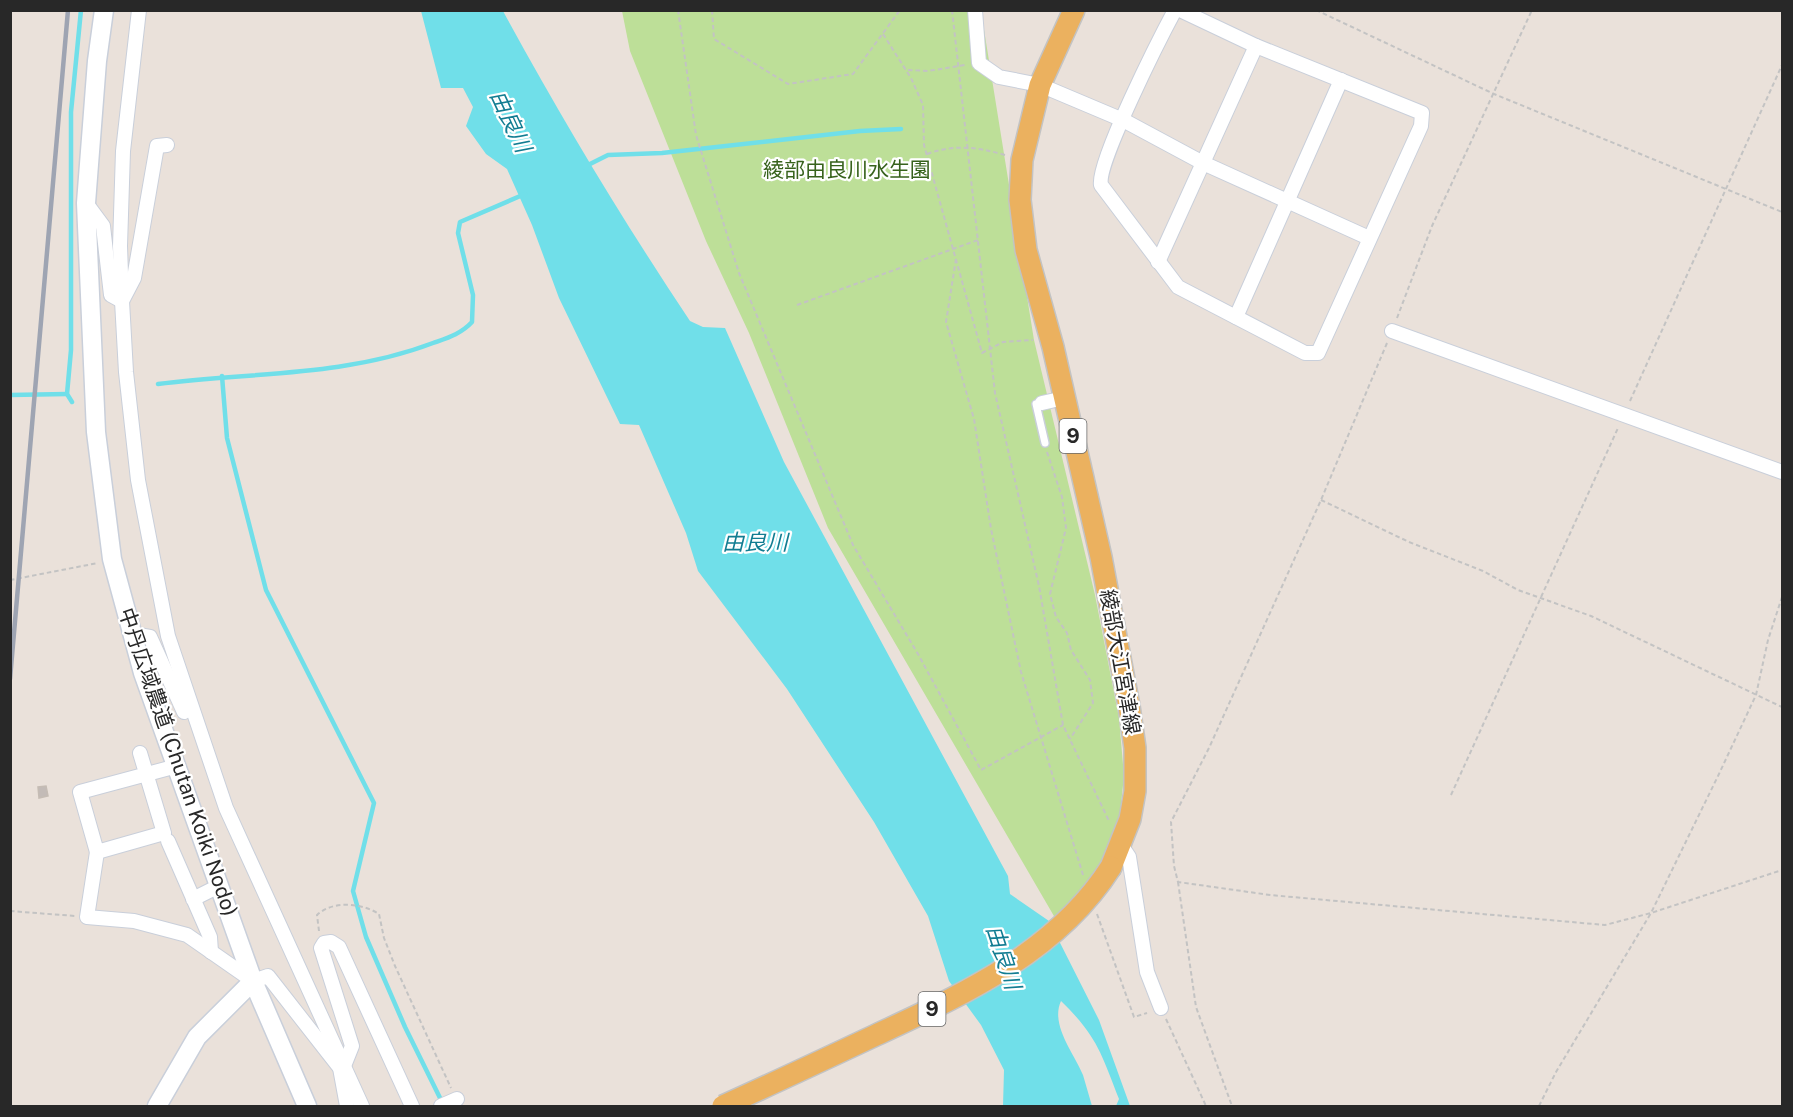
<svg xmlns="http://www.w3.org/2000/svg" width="1793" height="1117" viewBox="0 0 1793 1117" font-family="'Public Sans','Noto Sans JP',sans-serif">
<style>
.green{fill:#bddf98}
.water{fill:#70dfe9}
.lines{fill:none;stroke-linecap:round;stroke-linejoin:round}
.stream{stroke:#70dfe9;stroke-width:4.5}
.building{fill:#c3bbb7;stroke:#c5bcb4;stroke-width:1.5}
.lane-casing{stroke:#c9cfda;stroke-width:10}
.street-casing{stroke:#c9cfda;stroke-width:16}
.secondary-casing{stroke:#c9cfda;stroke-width:21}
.primary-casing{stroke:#c3c3c3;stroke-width:24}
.path{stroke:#c3c3c3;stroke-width:2;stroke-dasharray:4.5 3;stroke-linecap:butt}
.lane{stroke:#fff;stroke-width:7}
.street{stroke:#fff;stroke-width:14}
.secondary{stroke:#fff;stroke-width:18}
.primary{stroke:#ebb15f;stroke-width:21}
.rail{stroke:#9ea4b2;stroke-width:4.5}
.primary-bridge-casing{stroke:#c3c3c3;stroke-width:24;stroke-linecap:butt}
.primary-bridge{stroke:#ebb15f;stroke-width:21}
.labels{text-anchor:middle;stroke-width:4.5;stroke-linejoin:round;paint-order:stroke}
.shield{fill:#fff;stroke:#686868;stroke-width:1.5}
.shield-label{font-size:20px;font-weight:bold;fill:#282828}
.park-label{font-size:21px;fill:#37621c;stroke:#fff}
.street-label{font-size:21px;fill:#282828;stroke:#fff}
.water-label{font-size:22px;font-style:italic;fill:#127d92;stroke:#fff}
</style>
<rect width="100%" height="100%" fill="#eae1da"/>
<path class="green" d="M 622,11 L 981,11 L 1034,340 L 1095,595 L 1119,718 L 1124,776 L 1118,832 L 1093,884 L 1058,923 L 828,528 L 749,333 L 706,241 L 630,51 Z"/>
<path class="water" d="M 421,11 L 503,11 C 562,119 622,219 690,321 L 703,327 L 725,328 L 784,462 L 1008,876 L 1010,894 L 1049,921 L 1099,1020 L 1130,1106 L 1116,1106 L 1119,1099 C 1101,1053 1097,1036 1061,1001 C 1050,1025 1074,1053 1083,1075 C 1086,1085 1089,1096 1092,1106 L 1003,1106 L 1004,1070 L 981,1025 L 949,981 L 928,916 L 874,822 L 787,689 L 698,571 L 686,533 L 639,425 L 620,424 L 559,298 L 532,225 L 507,169 L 486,154 L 466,126 L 473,107 L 463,88 L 441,88 Z"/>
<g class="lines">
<g class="stream">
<path d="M 584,167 L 608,155 L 662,153 L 860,131 L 901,129"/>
<path d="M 222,376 L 227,438 L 266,590 L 374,803 L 353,891 L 366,937 L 405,1027 L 443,1104"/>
<path d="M 158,384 C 250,372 344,377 433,343 C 447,338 461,334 472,322 L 473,295 L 458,233 L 460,222 L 525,194"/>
<path d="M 10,395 L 67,394"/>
<path d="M 72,402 L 67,394 L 71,350 L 71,112 L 81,10"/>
</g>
</g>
<path class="building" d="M 46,786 L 48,796 L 39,798 L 38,787 Z"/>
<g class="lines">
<g class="lane-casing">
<path id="lane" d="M 1040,403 L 1036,404 L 1045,443"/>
</g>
<g class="street-casing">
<g id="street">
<path d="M 139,10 L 123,151 L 120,246 L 122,301 L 126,372 L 138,480 L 168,636 L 226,808 L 362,1106"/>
<path d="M 975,10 L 979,63 L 999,77 L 1040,85 L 1123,120 L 1203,163 L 1369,238"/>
<path d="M 1175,10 C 1161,36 1096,164 1101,185 L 1178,287 L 1305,353 L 1318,353 L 1421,126 L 1422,113 L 1256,46 L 1180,10"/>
<path d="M 86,203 L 103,226 L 111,295 L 122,301 L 134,278 L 157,146 L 167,145"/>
<path d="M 1158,262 L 1256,46"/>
<path d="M 1236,317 L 1341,80"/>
<path d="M 1392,331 L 1782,472"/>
<path d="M 1042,403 L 1064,398"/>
<path d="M 133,634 L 150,637 L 184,712"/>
<path d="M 140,753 L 164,833 L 97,852 L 80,792 L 177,766"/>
<path d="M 168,841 L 210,937 L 211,952"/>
<path d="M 1121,845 L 1129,857 L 1147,972 L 1161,1008"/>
<path d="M 97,852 L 87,917 L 134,921 L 187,935 L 253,981 L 268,976 L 340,1068 L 347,1106"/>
<path d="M 193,899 L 219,886"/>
<path d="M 340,1068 L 344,1066 L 352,1046 L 321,948 L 324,943 L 331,942 L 339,947 L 412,1106"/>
<path d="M 441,1106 L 457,1099"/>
</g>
</g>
<g class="secondary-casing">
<g id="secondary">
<path d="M 104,10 L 97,61 L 86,203 L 96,432 L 112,559 L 143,673 L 253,981 L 307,1106"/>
<path d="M 157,1106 L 197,1037 L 253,981"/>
</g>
</g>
<g class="primary-casing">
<path id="primary" d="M 1074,10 L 1040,85 L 1022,160 L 1020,200 L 1026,250 L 1053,347 L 1101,557 L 1129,706 L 1135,748 L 1135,791 L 1130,819 L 1111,867"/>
</g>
<g class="path">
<path d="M 678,10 L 696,135 L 739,273 L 853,545 L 918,654 L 981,770 L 1063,725"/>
<path d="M 712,10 L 714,39 L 788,84 L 853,74 L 900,10"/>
<path d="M 952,10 L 995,393 L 1039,586 L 1063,725 L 1109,821"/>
<path d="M 1316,10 L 1494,94 L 1782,212"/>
<path d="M 883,34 L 911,78 L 923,105 L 924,145 L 982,353 L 1003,342 L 1033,340"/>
<path d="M 908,70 L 928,71 L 965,65"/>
<path d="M 927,154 C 954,144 977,147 1005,155"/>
<path d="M 956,259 L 946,322 L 974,419 L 991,529 L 1021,672 L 1083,875"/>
<path d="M 797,305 L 978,240"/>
<path d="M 1397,318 L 1432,226 L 1532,10"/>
<path d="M 1387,343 L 1321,500 L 1209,748 L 1171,822 L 1174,866 L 1178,882 L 1270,895 L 1605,925 L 1651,913 L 1782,870"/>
<path d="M 1630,401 L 1782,65"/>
<path d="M 1047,452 L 1062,497 L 1066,528 L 1050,594 L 1056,617 L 1067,633 L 1071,650 L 1090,680 L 1093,703 L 1070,739"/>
<path d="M 1321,500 L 1409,542 L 1483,571 L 1518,590 L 1591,616 L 1782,707"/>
<path d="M 10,580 L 98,563"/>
<path d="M 1451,795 L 1618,428"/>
<path d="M 1178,882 L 1196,1007 L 1232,1106"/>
<path d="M 10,911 L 75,916"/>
<path d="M 1097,914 L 1134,1017 L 1147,1013"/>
<path d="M 319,931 L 317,915 C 333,900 362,903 379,914 L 384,938 L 395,966 L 451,1088"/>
<path d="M 1166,1019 L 1206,1106"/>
<path d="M 1539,1106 L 1556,1072 L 1651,913 L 1718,776 L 1756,695 L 1768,640 L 1782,597"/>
</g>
<use href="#lane" class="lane"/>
<use href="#street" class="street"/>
<use href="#secondary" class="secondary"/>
<use href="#primary" class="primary"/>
<path class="rail" d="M 10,679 L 68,10"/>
<g class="primary-bridge-casing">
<path id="primary-bridge" d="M 723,1106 C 774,1083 825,1059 876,1035 C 964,994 1057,952 1111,867"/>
</g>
<use href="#primary-bridge" class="primary-bridge"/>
</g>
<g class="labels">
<g class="shield">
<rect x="1059.5" y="419" width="27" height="34" rx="4.5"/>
<rect x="918.5" y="992" width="27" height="34" rx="4.5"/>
</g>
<g class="shield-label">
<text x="1073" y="443">9</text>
<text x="932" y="1016">9</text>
</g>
<g class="park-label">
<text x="847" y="177">綾部由良川水生園</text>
</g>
<g class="street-label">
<text transform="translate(1120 662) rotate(80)" y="7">綾部大江宮津線</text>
<text transform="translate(178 762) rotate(71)" y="7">中丹広域農道 (Chutan Koiki Nodo)</text>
</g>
<g class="water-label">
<text transform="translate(511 121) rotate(65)" y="8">由良川</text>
<text x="755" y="550">由良川</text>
<text transform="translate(1004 957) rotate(72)" y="8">由良川</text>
</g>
</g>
<rect width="1793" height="1117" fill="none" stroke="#282828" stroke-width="24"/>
</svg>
